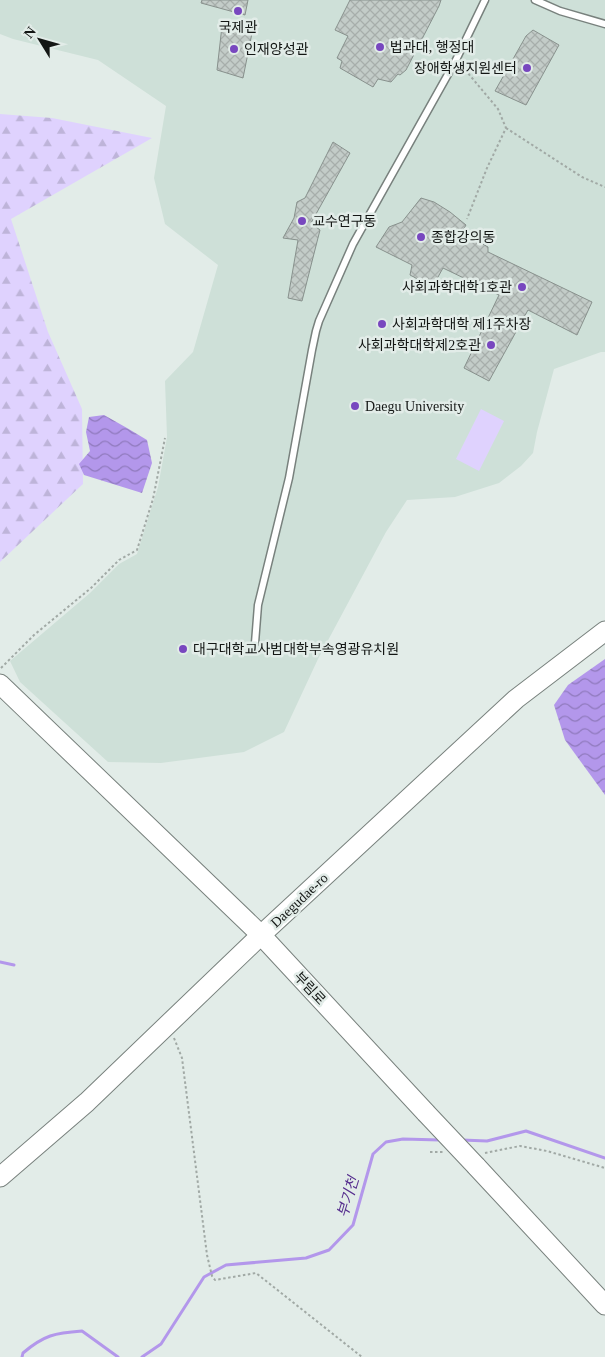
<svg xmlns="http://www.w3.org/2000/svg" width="605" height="1357" viewBox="0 0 605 1357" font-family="'Times New Roman','Noto Sans KR',serif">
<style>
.built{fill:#cee0d8}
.forest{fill:url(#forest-firs)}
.green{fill:#dfd2fe}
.water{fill:url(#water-waves)}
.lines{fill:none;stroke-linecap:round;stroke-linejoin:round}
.stream{stroke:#b397eb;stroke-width:3}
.building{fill:url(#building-cross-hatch);stroke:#88918d}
.lane-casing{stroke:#78817d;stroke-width:9}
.secondary-casing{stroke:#78817d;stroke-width:21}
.path{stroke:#a1a9a5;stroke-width:2;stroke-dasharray:2.5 2.5;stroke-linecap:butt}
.lane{stroke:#fff;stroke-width:6}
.secondary{stroke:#fff;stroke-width:19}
.secondary-bridge-casing{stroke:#78817d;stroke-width:21;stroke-linecap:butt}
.secondary-bridge{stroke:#fff;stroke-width:19}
.poi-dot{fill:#7847bf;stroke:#e2ece8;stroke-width:2}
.labels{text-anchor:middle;stroke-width:5;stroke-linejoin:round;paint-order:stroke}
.poi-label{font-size:14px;fill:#131614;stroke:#e2ece8;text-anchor:start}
.street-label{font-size:14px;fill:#131614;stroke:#e2ece8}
.water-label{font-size:15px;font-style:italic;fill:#562e8e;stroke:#e2ece8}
</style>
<defs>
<pattern id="forest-firs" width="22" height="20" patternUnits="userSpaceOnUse" patternTransform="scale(1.25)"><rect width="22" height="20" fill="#dfd2fe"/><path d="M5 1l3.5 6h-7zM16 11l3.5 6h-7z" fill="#beb4d9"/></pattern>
<pattern id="water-waves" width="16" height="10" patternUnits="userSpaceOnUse" patternTransform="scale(1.25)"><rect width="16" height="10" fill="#b397eb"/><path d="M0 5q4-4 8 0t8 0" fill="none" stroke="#907abd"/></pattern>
<pattern id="building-cross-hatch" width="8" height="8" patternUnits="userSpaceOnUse" patternTransform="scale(1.25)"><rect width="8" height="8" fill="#c3ccc8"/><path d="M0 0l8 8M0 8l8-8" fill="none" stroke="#a7aeab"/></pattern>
</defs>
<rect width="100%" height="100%" fill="#e2ece8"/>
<path class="built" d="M 0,0 L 605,0 L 605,352 L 601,352 L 554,369 L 537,432 L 533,453 L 521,466 L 499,483 L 455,497 L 407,500 L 386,532 L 363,575 L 318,659 L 284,732 L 244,752 L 161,763 L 108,762 L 20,682 L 10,661 L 90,593 L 119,564 L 137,554 L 158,487 L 167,437 L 165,381 L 193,352 L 218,265 L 165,224 L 154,178 L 166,106 L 98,60 L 13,39 L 0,34 Z"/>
<path class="forest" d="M 0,114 L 52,118 L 152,138 L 11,219 L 48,332 L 82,409 L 83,484 L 0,562 Z"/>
<path class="green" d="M 481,409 L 504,421 L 479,471 L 456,459 Z"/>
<g class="water">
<path d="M 104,415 L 127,428 L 147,440 L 152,463 L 142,493 L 84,475 L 79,464 L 90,451 L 86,432 L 89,417 Z"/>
<path d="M 605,659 L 605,795 L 565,740 L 554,705 L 568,685 Z"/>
</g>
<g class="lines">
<g class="stream">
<path d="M 0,962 L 14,965"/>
<path d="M 462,1140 L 487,1141 L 526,1131 L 605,1158"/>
<path d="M 22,1357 L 23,1353 C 44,1335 55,1333 82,1331 L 118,1357"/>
<path d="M 142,1357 L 161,1344 L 204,1277 L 226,1265 L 306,1258 L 329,1250 L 353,1225 L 373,1154 L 386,1142 L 403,1139 L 440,1140"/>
</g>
</g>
<g class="building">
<path d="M 202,0 L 248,0 L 245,15 L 201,3 Z"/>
<path d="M 350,0 L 441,0 L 439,6 L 406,70 L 400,75 L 398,74 L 391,82 L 378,79 L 373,87 L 340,68 L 342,61 L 337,58 L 348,36 L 335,30 Z"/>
<path d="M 222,26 L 253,28 L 243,78 L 217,70 Z"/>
<path d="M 533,30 L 559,45 L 526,105 L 495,91 L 526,36 Z"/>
<path d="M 333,142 L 350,153 L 311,223 L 320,230 L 302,301 L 288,298 L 298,240 L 283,238 L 294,218 L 297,202 L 305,198 Z"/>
<path d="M 421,198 L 434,202 L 450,212 L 466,225 L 462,232 L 488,247 L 488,252 L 592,302 L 577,335 L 528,310 L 489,381 L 464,368 L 499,295 L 443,268 L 433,286 L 429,285 L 410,275 L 412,265 L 376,247 L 389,227 L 402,222 Z"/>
</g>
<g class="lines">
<g class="lane-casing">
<g id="lane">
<path d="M 535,0 L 560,11 L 605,24"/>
<path d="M 255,643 L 258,605 L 289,478 L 312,350 L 316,331 L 319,321 L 353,244 L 456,60 L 485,0"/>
</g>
</g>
<g class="secondary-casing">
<g id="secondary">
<path d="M 0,684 L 261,935 L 426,1113"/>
<path d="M 476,1166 L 605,1305"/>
<path d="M 0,1177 L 87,1102 L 261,935 L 516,699 L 605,631"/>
</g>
</g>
<g class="path">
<path d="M 462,66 L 498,109 L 506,128 L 487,168 L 467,219"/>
<path d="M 506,128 L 582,177 L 605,187"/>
<path d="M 1,668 L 34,635 L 91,588 L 119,560 L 137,550 L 153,499 L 165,438"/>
<path d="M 174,1038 L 182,1058 L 207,1255 L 212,1276 L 215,1280 L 256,1273 L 362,1357"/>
<path d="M 430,1152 L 443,1152"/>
<path d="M 485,1153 L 520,1146 L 547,1151 L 605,1168"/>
</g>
<use href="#lane" class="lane"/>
<use href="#secondary" class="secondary"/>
<g class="secondary-bridge-casing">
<path id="secondary-bridge" d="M 426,1113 L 476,1166"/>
</g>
<use href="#secondary-bridge" class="secondary-bridge"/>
</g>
<g class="poi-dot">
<circle cx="238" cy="11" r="5"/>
<circle cx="380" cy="47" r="5"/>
<circle cx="234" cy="49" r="5"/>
<circle cx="527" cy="68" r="5"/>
<circle cx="302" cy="221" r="5"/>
<circle cx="421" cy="237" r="5"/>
<circle cx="522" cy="287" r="5"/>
<circle cx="382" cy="324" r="5"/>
<circle cx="491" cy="345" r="5"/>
<circle cx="355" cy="406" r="5"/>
<circle cx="183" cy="649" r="5"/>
</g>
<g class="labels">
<g class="poi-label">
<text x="238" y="32" text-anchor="middle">국제관</text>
<text x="390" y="52">법과대, 행정대</text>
<text x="244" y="54">인재양성관</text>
<text x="517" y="73" text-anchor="end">장애학생지원센터</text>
<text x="312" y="226">교수연구동</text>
<text x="431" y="242">종합강의동</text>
<text x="512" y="292" text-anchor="end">사회과학대학1호관</text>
<text x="392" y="329">사회과학대학 제1주차장</text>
<text x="481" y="350" text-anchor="end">사회과학대학제2호관</text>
<text x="365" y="411">Daegu University</text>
<text x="193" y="654">대구대학교사범대학부속영광유치원</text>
</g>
<g class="street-label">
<text transform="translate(299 900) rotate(-43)" y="5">Daegudae-ro</text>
<text transform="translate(310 988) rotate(47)" y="5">부림로</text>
</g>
<g class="water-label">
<text transform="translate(348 1197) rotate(-73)" y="5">부기천</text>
</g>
</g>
<g transform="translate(40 40) rotate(307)" stroke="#e2ece8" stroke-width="4" paint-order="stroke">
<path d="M0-4L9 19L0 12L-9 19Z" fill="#131614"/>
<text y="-8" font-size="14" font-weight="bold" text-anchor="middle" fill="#131614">N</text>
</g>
</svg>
